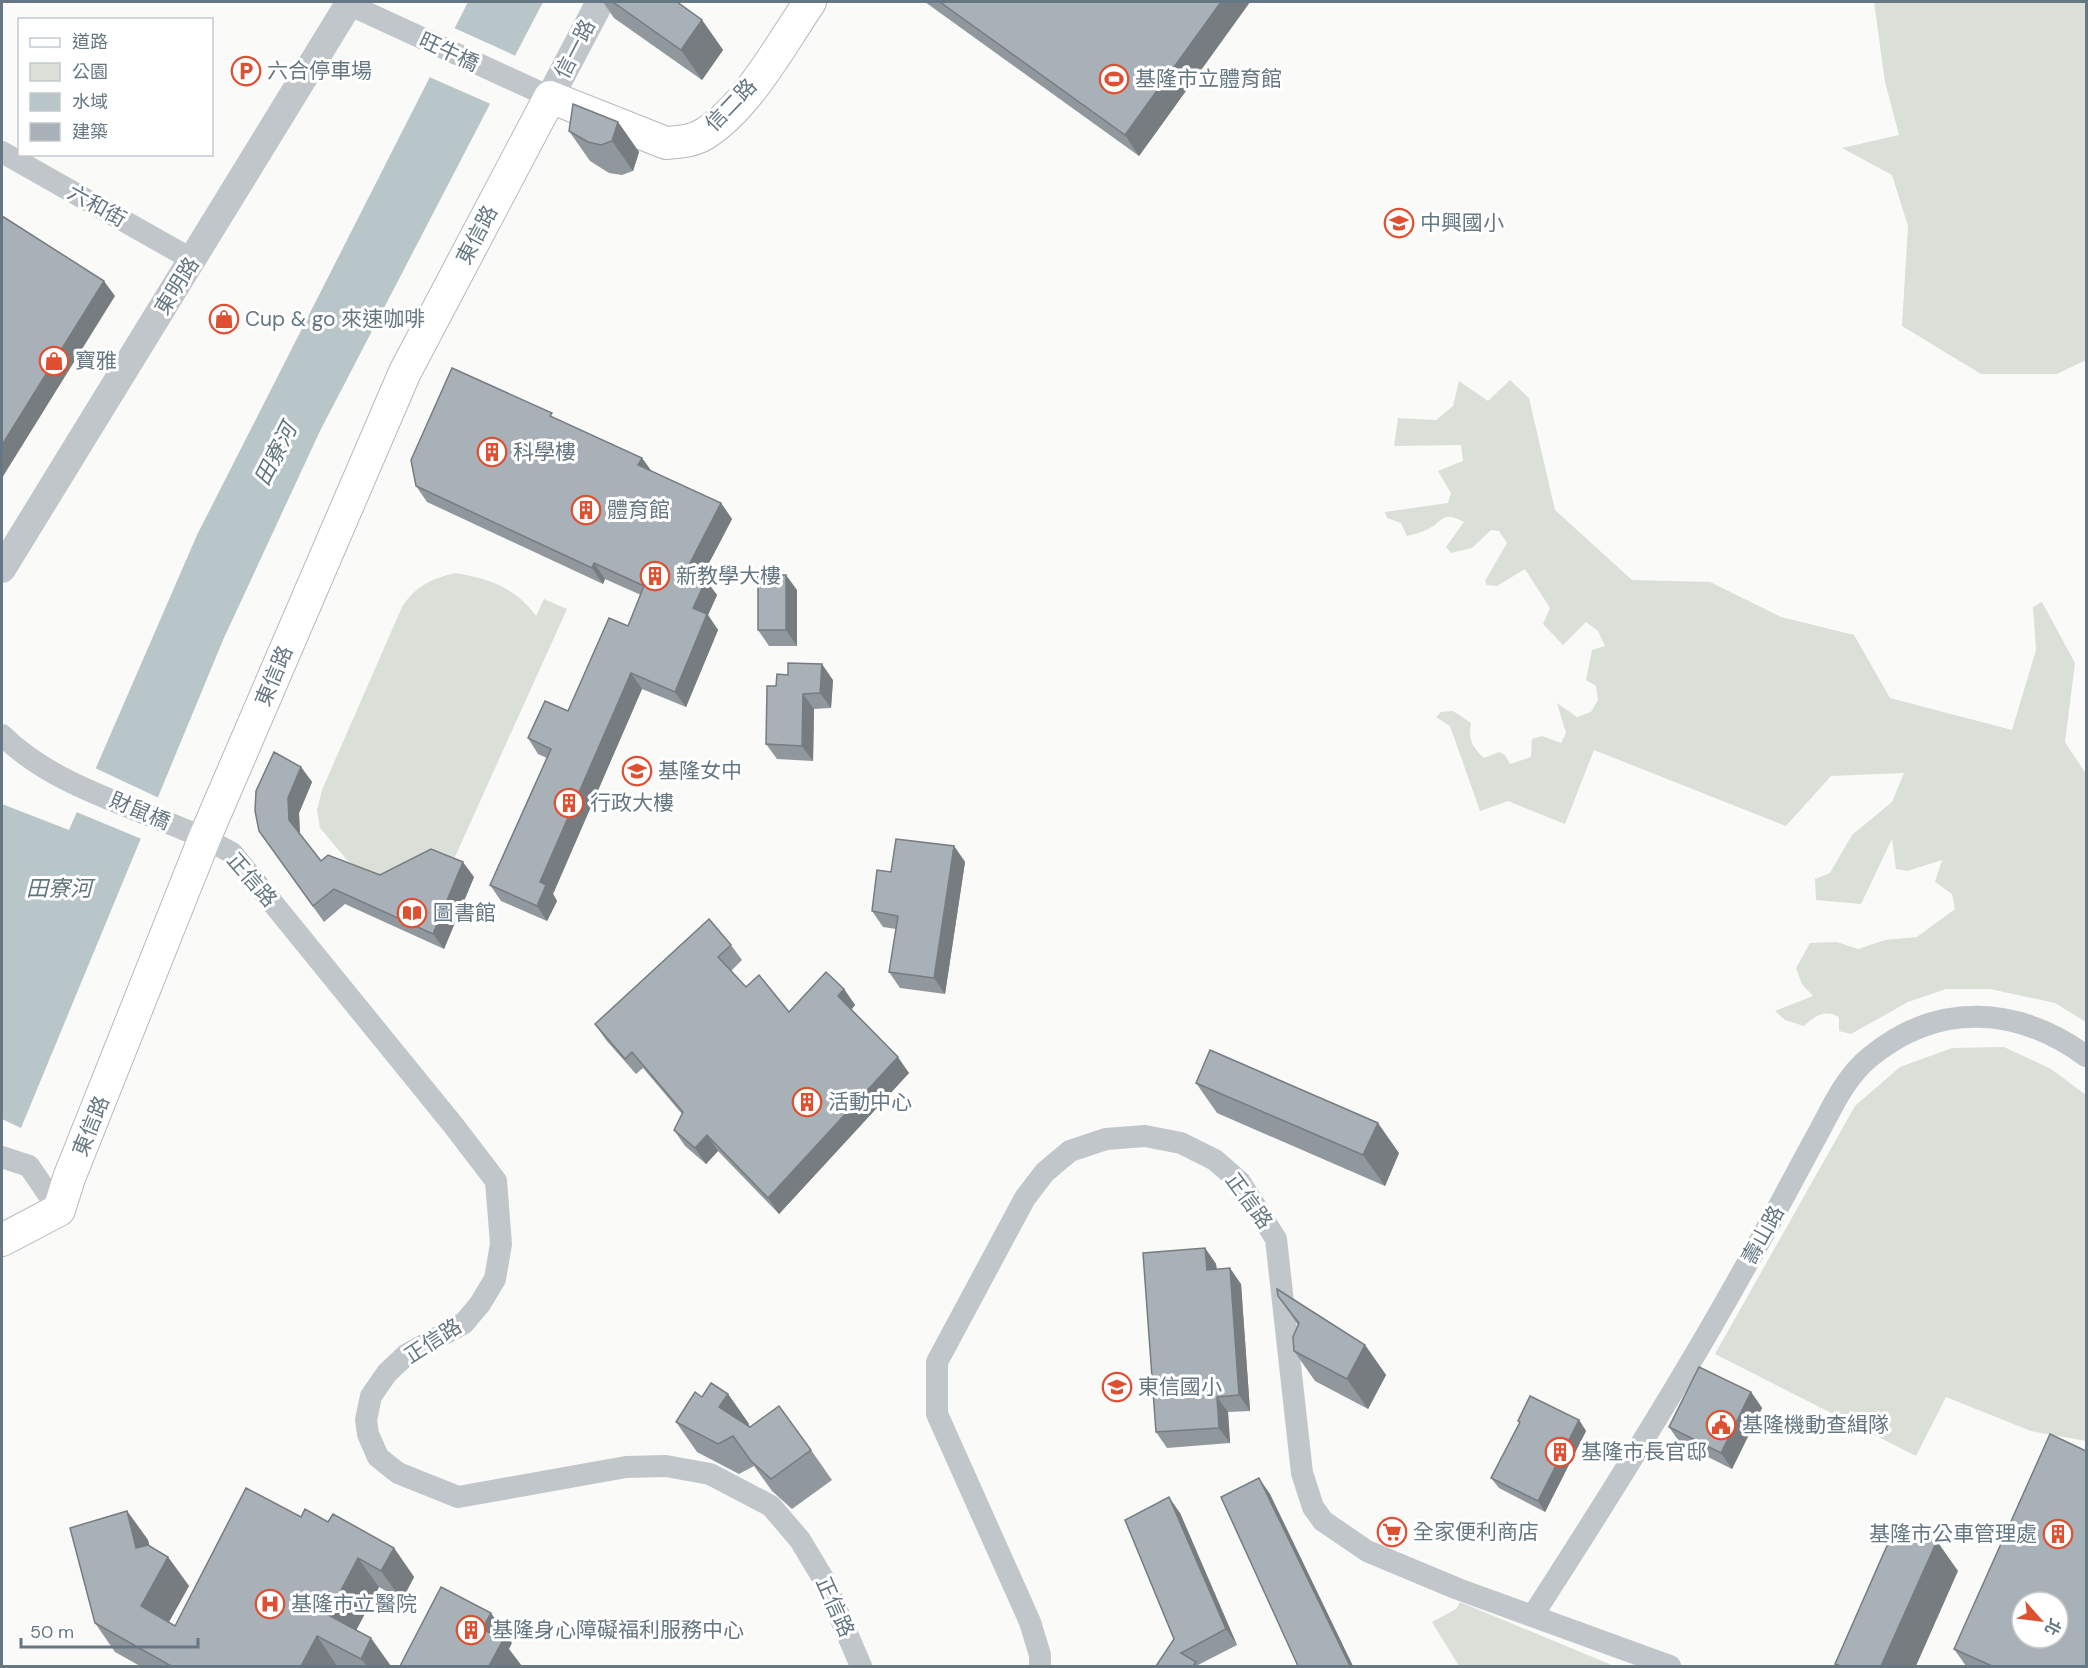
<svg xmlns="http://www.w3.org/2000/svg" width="2088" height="1668" viewBox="0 0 2088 1668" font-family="'DM Sans','Noto Sans TC',sans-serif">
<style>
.green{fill:#dadfd7}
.water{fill:#b9c6c9}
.pier{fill:#fafaf8}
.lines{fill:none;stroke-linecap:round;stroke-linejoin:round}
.secondary-casing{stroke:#b3babe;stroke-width:34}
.minor{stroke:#c1c6ca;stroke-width:22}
.tertiary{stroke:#c1c6ca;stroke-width:28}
.secondary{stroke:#fff;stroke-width:32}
.wall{fill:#90989d}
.shaded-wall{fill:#767c80}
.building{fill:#a8b1b7;stroke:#767c80;stroke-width:1.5;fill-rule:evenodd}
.labels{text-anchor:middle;stroke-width:6;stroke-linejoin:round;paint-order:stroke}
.street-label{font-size:21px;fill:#657782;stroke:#fff}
.poi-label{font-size:21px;fill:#657782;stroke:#fff;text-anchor:start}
.water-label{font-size:22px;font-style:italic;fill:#60767c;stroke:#fff}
</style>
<rect width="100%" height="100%" fill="#fafaf8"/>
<g class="green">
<path d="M 1874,2 L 2086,2 L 2086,360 L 2057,374 L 1981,374 L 1902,326 L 1908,226 L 1892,175 L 1842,148 L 1899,135 L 1885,82 Z"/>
<path d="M 1510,380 L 1529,398 L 1555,510 L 1632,580 L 1710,582 L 1781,617 L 1854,635 L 1890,698 L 2012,730 L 2036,650 L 2033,607 L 2042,602 L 2075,663 L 2065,742 L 2086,774 L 2086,1022 L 2055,1003 L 1990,989 L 1946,989 L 1908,1002 L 1851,1034 L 1839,1031 L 1839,1017 C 1824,1009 1815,1016 1804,1026 L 1785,1020 L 1775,1011 L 1813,996 L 1802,984 L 1796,968 L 1810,943 L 1837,942 L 1858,949 L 1885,940 L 1917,937 L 1955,909 L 1952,894 L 1935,882 L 1942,860 L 1907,871 L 1896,869 L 1892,839 L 1861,904 L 1816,900 L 1815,879 L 1830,873 L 1852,835 L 1892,802 L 1904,773 L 1831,776 L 1786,826 L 1594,750 L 1565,824 L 1508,801 L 1480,811 L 1450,726 L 1436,717 L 1441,712 L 1453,711 L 1471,723 C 1468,740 1472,747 1484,758 L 1499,752 L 1505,755 L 1510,764 L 1531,757 L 1532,739 L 1542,736 L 1561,743 L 1566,733 L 1557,703 L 1577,717 L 1591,712 L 1598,700 L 1596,686 L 1586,680 L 1592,650 L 1605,646 L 1598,631 L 1586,622 L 1563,645 L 1543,624 L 1550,608 L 1525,569 L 1497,586 L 1487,585 L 1485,581 L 1507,543 L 1499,531 L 1491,530 L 1472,548 L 1451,553 L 1446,547 L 1464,522 C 1441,509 1443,523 1426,530 C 1420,533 1413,534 1407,536 L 1401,523 L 1387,518 L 1385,512 L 1448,503 L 1451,493 L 1438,471 L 1463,461 L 1461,445 L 1394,446 L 1398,418 L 1436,420 L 1453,406 L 1459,381 L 1488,401 Z"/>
<path d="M 455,573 C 488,578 516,588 536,616 L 544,599 L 567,609 L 454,859 L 382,877 L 363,870 L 348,861 L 320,828 L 317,810 L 322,790 L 402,607 C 416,586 431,579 455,573 Z"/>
<path d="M 2004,1047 L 2051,1069 L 2086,1095 L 2086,1441 L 2031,1431 L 1946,1397 L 1916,1456 L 1715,1354 L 1855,1106 L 1900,1067 L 1952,1048 Z"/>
<path d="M 1460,1602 L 1614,1666 L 1459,1666 L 1432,1622 L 1456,1609 Z"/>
</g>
<path class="water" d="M 468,2 L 543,2 L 320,431 L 223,640 L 21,1128 L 2,1119 L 2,804 L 69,830 L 197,535 Z"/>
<g class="pier">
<path d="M 452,27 L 518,57 L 493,105 L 427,76 Z"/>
<path d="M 93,767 L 161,799 L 144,840 L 74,811 Z"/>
</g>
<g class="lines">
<g class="secondary-casing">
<path id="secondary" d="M 2,1240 L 59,1210 L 69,1178 L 205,837 L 405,372 L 550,97 L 666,143 C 680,142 694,141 706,133 C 749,105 781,44 810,2"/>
</g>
<g class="minor">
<path d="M 348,4 L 550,97"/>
<path d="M 2,152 L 193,260"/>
<path d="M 2,735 C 64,796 158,810 232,853 L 454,1126 L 496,1181 L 501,1244 L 495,1279 L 480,1304 L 464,1323 L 406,1355 L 387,1373 L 371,1396 L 366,1420 L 368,1434 L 378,1457 L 398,1473 L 458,1497 L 626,1467 L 666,1466 L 710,1474 L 771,1506 L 800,1540 L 824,1580 L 861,1666"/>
<path d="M 2,1157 L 29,1166 L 59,1210"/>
<path d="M 1533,1615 C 1606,1502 1678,1388 1743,1271 C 1768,1227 1791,1183 1815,1139 C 1831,1110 1844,1078 1870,1057 C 1938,1001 2017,1006 2086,1056"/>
<path d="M 1040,1666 L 1040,1655 L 1030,1622 L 937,1414 L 937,1362 L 1025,1198 L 1045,1172 L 1070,1151 L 1106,1139 L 1145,1136 L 1181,1143 L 1215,1160 L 1240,1182 L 1276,1239 L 1302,1473 L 1313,1507 L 1323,1521 L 1367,1551 L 1458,1589 L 1670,1666"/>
</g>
<g class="tertiary">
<path d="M 550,97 L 600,2"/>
<path d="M 2,569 L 350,2"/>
</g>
<use href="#secondary" class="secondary"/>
</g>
<g class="wall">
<path d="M 603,2 L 677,2 L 702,20 L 723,50 L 702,80 L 614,18 Z"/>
<path d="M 925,2 L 1250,2 L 1139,156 Z"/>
<path d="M 618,122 L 639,152 L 633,171 L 622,175 L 609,173 L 590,161 L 569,131 Z"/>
<path d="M 556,419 L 642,458 L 651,471 L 721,503 L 732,519 L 701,578 L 717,595 L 708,615 L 718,630 L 686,707 L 642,689 L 553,894 L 557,901 L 547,921 L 501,901 L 490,885 L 547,758 L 538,754 L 528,738 L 568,711 L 628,626 L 641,595 L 605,579 L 603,584 L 427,502 L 416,486 Z"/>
<path d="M 797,590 L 797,646 L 769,646 L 758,630 Z"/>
<path d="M 833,680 L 831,708 L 814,709 L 813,761 L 777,759 L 766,744 L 776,686 Z"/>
<path d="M 301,767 L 312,782 L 299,813 L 300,834 L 321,861 L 380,875 L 474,877 L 444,949 L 345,904 L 324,922 L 259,831 Z"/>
<path d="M 954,846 L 965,862 L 945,994 L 900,988 L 889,972 L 896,929 L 883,927 L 872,911 Z"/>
<path d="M 731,945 L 742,960 L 731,971 L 746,987 L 789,1012 L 844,989 L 855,1005 L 851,1010 L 909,1073 L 779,1214 L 718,1151 L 706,1164 L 685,1146 L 674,1130 L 682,1114 L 643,1068 L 636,1074 L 606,1040 L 595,1024 Z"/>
<path d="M 1196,1083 L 1399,1153 L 1385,1186 L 1217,1113 Z"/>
<path d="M 1205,1248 L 1216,1264 L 1217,1269 L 1241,1284 L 1250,1411 L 1228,1412 L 1230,1443 L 1167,1448 L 1156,1432 Z"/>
<path d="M 1278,1296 L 1365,1345 L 1386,1375 L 1368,1409 L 1315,1381 L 1294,1351 L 1298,1325 Z"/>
<path d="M 1751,1392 L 1762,1408 L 1732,1469 L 1680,1443 L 1669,1427 Z"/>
<path d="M 728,1394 L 749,1424 L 748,1426 L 811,1450 L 832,1480 L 792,1509 L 772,1491 L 754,1466 L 739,1474 L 697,1452 L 676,1422 L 702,1397 Z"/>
<path d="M 1579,1420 L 1586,1431 L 1545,1512 L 1499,1488 L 1491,1478 L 1520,1423 L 1518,1421 Z"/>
<path d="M 127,1511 L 148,1540 L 149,1546 L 168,1557 L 189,1586 L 169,1622 L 175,1626 L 301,1517 L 328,1522 L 394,1548 L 414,1577 L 402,1600 L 379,1587 L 356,1630 L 391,1666 L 140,1666 L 115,1652 L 95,1623 Z"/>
<path d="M 1180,1513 L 1237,1645 L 1198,1665 L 1156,1666 L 1174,1639 Z"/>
<path d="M 1954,1649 L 2086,1666 L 1966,1666 Z"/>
</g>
<g class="shaded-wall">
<path d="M 1221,2 L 1250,2 L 1139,156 L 1125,135 Z"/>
<path d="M 702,20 L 723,50 L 702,80 L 681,50 Z"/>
<path d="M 618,122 L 639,152 L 633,171 L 612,141 Z"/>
<path d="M 104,281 L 115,296 L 2,478 L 2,445 Z"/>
<path d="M 642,458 L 653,473 L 638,465 Z"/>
<path d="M 721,503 L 732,519 L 697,586 L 686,571 Z"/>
<path d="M 594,563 L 605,579 L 603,584 L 592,568 Z"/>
<path d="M 786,575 L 797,590 L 797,646 L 786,630 Z"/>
<path d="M 706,580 L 717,595 L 708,615 L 718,630 L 686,707 L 675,692 L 693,608 Z"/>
<path d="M 822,664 L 833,680 L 831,708 L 820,693 Z"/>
<path d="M 631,673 L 642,689 L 553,894 L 557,901 L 547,921 L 537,906 L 540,882 Z"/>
<path d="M 803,694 L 814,709 L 813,761 L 802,746 Z"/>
<path d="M 301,767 L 312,782 L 299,813 L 300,836 L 289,820 L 288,798 Z"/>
<path d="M 954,846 L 965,862 L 945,994 L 934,978 Z"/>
<path d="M 463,862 L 474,877 L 444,949 L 433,934 Z"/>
<path d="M 844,989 L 855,1005 L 849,1012 L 838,996 Z"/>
<path d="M 898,1057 L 909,1073 L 779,1214 L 768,1198 Z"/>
<path d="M 1378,1123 L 1399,1153 L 1385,1186 L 1363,1155 Z"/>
<path d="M 707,1135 L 718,1151 L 706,1164 L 695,1148 Z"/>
<path d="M 1205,1248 L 1216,1264 L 1218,1286 L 1207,1270 Z"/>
<path d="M 1230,1268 L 1241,1284 L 1250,1411 L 1239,1395 Z"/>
<path d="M 1365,1345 L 1386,1375 L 1368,1409 L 1347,1379 Z"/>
<path d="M 1751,1392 L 1762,1408 L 1732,1469 L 1721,1453 Z"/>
<path d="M 728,1394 L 749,1424 L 740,1437 L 719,1407 Z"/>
<path d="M 1217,1397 L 1228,1412 L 1230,1443 L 1219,1428 Z"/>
<path d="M 1579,1420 L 1586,1431 L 1545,1512 L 1538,1501 Z"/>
<path d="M 1259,1478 L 1270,1494 L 1353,1666 L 1350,1666 Z"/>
<path d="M 1169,1497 L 1180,1513 L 1237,1645 L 1226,1629 Z"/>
<path d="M 127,1511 L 148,1540 L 157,1577 L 136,1548 Z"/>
<path d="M 1937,1541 L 1958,1571 L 1916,1666 L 1881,1666 Z"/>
<path d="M 394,1548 L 414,1577 L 402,1600 L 381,1571 Z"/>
<path d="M 168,1557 L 189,1586 L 161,1636 L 141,1606 Z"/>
<path d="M 358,1558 L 379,1587 L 349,1644 L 328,1615 Z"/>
<path d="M 491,1613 L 512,1643 L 509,1649 L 522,1666 L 489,1666 L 482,1629 Z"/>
<path d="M 317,1636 L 337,1666 L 301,1666 Z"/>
<path d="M 371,1638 L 391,1666 L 367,1666 L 361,1659 Z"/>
</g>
<g class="building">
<path d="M 613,2 L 677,2 L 702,20 L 681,50 Z"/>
<path d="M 940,2 L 1221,2 L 1125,135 Z"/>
<path d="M 573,104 L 618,122 L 612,141 L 601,145 L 588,142 L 569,131 Z"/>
<path d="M 2,216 L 104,281 L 2,445 Z"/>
<path d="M 452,368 L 552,413 L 550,416 L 642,458 L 638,465 L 721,503 L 686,571 L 706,580 L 693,608 L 707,614 L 675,692 L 631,673 L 540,882 L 546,885 L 537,906 L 490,885 L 551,749 L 528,738 L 545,701 L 568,711 L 609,618 L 628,626 L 644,586 L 594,563 L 592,568 L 416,486 L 411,460 Z"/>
<rect x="758" y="575" width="28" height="55"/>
<path d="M 788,663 L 822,664 L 820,693 L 803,694 L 802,746 L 766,744 L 767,686 L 776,686 L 777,674 L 788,675 Z"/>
<path d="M 274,752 L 301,767 L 288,798 L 289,820 L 321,861 L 328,855 L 380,875 L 431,849 L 463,862 L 433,934 L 334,889 L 313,906 L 259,831 L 255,811 L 256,791 Z"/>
<path d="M 896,839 L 954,846 L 934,978 L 889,972 L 898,916 L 872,911 L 877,870 L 891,872 Z"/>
<path d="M 709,919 L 731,945 L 718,957 L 746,987 L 759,975 L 789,1012 L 826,972 L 844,989 L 838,996 L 898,1057 L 768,1198 L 707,1135 L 695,1148 L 674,1130 L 683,1112 L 632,1052 L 625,1059 L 595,1024 Z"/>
<path d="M 1210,1050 L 1378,1123 L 1363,1155 L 1196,1083 Z"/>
<path d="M 1205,1248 L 1207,1270 L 1230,1268 L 1239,1395 L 1217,1397 L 1219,1428 L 1156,1432 L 1143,1253 Z"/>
<path d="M 1277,1289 L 1365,1345 L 1347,1379 L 1294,1351 L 1293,1337 L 1299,1323 L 1278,1296 Z"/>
<path d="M 1699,1367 L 1751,1392 L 1721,1453 L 1669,1427 Z"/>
<path d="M 711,1383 L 728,1394 L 719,1407 L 750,1427 L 779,1406 L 811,1450 L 771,1479 L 751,1461 L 733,1436 L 718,1444 L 676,1422 L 695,1392 L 702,1397 Z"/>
<path d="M 1530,1396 L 1579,1420 L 1538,1501 L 1491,1478 L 1520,1422 L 1518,1421 Z"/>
<path d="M 2050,1434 L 2086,1451 L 2086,1666 L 1992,1666 L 1954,1649 ZM 2022,1602 L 2058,1602 L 2058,1638 L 2022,1638 Z"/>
<path d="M 1259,1478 L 1350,1666 L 1298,1666 L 1221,1497 Z"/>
<path d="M 246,1488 L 301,1517 L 305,1509 L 328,1522 L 333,1514 L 394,1548 L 381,1571 L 358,1558 L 328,1615 L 371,1638 L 361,1659 L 317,1636 L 301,1666 L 171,1666 L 95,1623 L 70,1528 L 127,1511 L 136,1548 L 148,1545 L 168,1557 L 141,1606 L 175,1626 Z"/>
<path d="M 1169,1497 L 1226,1629 L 1181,1653 L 1196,1662 L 1193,1666 L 1156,1666 L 1174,1639 L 1125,1520 Z"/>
<path d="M 1897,1523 L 1937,1541 L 1881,1666 L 1841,1666 L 1835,1664 Z"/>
<path d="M 441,1587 L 491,1613 L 482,1629 L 503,1640 L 489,1666 L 491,1666 L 400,1666 Z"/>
</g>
<defs>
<g id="parking-ring" transform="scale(1.5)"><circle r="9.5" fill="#fff" stroke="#df4f32" stroke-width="1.5"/><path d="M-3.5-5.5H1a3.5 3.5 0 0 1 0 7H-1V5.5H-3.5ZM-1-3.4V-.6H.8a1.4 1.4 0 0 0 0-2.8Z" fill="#df4f32"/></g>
<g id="stadium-ring" transform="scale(1.5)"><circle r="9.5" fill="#fff" stroke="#df4f32" stroke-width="1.5"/><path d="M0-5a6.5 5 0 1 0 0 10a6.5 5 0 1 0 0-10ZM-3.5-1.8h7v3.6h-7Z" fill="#df4f32"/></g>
<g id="school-ring" transform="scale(1.5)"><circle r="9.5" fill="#fff" stroke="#df4f32" stroke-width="1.5"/><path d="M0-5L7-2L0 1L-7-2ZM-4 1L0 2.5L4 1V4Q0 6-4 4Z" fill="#df4f32"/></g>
<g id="shop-ring" transform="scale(1.5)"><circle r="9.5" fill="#fff" stroke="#df4f32" stroke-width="1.5"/><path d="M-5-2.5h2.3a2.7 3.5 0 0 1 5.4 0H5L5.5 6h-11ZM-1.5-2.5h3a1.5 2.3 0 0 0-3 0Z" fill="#df4f32"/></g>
<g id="building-ring" transform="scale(1.5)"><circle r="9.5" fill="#fff" stroke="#df4f32" stroke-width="1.5"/><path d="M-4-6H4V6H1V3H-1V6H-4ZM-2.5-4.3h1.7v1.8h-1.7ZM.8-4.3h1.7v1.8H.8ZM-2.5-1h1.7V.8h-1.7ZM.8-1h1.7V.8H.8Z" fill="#df4f32"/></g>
<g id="library-ring" transform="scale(1.5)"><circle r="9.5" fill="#fff" stroke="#df4f32" stroke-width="1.5"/><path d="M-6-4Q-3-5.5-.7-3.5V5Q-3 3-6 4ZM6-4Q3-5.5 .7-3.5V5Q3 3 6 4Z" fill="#df4f32"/></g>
<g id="civic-ring" transform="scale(1.5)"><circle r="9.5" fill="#fff" stroke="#df4f32" stroke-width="1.5"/><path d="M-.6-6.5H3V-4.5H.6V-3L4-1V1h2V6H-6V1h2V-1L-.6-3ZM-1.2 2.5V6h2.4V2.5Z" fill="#df4f32"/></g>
<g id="supermarket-ring" transform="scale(1.5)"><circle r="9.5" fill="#fff" stroke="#df4f32" stroke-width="1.5"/><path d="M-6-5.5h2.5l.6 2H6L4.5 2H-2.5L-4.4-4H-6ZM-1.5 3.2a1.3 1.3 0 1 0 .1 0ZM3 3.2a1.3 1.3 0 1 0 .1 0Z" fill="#df4f32"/></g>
<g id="hospital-ring" transform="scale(1.5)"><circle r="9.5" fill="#fff" stroke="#df4f32" stroke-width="1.5"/><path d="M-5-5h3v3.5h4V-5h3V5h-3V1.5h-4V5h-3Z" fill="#df4f32"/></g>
</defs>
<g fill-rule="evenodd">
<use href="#parking-ring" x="246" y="71"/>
<use href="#stadium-ring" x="1114" y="79"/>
<use href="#school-ring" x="1399" y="223"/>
<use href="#shop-ring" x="224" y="319"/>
<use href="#shop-ring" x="54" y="361"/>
<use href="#building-ring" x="492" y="452"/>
<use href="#building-ring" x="586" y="510"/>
<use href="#building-ring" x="655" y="576"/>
<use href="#school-ring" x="637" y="771"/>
<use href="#building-ring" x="569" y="803"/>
<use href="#library-ring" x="412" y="913"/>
<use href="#building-ring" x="807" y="1102"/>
<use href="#school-ring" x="1117" y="1387"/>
<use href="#civic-ring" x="1721" y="1425"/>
<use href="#building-ring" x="1560" y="1452"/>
<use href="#supermarket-ring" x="1392" y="1532"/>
<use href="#building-ring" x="2058" y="1534"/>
<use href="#hospital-ring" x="270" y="1604"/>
<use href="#building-ring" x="471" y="1630"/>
</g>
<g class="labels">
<g class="street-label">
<text transform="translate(575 49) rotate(-63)" y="7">信一路</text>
<text transform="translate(449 52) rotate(25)" y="7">旺牛橋</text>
<text transform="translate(731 105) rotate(-46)" y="7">信二路</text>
<text transform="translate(97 206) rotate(29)" y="7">六和街</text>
<text transform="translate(477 235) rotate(-62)" y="7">東信路</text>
<text transform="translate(177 286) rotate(-58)" y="7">東明路</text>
<text transform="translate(274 676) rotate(-67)" y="7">東信路</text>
<text transform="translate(140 811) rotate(23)" y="7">財鼠橋</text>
<text transform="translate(252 880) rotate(49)" y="7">正信路</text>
<text transform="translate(91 1126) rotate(-68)" y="7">東信路</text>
<text transform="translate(1249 1201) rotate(54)" y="7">正信路</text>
<text transform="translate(1763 1235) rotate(-61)" y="7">壽山路</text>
<text transform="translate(433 1341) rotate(-33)" y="7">正信路</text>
<text transform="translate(835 1607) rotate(66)" y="7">正信路</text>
</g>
<g class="poi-label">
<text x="267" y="78">六合停車場</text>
<text x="1135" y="86">基隆市立體育館</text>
<text x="1420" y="230">中興國小</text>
<text x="245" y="326">Cup &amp; go 來速咖啡</text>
<text x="75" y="368">寶雅</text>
<text x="513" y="459">科學樓</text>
<text x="607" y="517">體育館</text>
<text x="676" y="583">新教學大樓</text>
<text x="658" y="778">基隆女中</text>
<text x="590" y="810">行政大樓</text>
<text x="433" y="920">圖書館</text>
<text x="828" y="1109">活動中心</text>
<text x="1138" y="1394">東信國小</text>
<text x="1742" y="1432">基隆機動查緝隊</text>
<text x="1581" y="1459">基隆市長官邸</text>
<text x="1413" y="1539">全家便利商店</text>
<text x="2037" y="1541" text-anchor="end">基隆市公車管理處</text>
<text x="291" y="1611">基隆市立醫院</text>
<text x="492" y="1637">基隆身心障礙福利服務中心</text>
</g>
<g class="water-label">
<text transform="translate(275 454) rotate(-63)" y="8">田寮河</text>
<text x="59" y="896">田寮河</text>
</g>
</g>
<rect width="2088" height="1668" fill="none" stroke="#657782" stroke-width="6"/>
<rect x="18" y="18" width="195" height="138" fill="#ffffff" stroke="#c1c9cd" stroke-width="1.5"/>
<rect x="30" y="38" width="30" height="9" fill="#ffffff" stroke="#c1c9cd" stroke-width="1.5"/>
<text x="72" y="48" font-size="18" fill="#657782">道路</text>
<rect x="30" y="63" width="30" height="18" fill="#dadfd7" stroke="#c1c9cd" stroke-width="1.5"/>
<text x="72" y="78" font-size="18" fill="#657782">公園</text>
<rect x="30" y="93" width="30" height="18" fill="#b9c6c9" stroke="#c1c9cd" stroke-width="1.5"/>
<text x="72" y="108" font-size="18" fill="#657782">水域</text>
<rect x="30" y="123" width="30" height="18" fill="#a8b1b7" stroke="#c1c9cd" stroke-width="1.5"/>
<text x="72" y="138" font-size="18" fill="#657782">建築</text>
<g transform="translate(2040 1620) rotate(118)"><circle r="28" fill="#ffffff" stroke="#c1c9cd" stroke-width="1.5"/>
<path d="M0-4.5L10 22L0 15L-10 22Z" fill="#df4f32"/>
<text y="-9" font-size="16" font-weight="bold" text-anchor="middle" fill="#657782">北</text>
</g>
<path d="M21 1638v9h177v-9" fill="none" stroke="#657782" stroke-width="3"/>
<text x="30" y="1638" font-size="18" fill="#657782" stroke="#ffffff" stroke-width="4.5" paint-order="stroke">50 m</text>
</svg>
